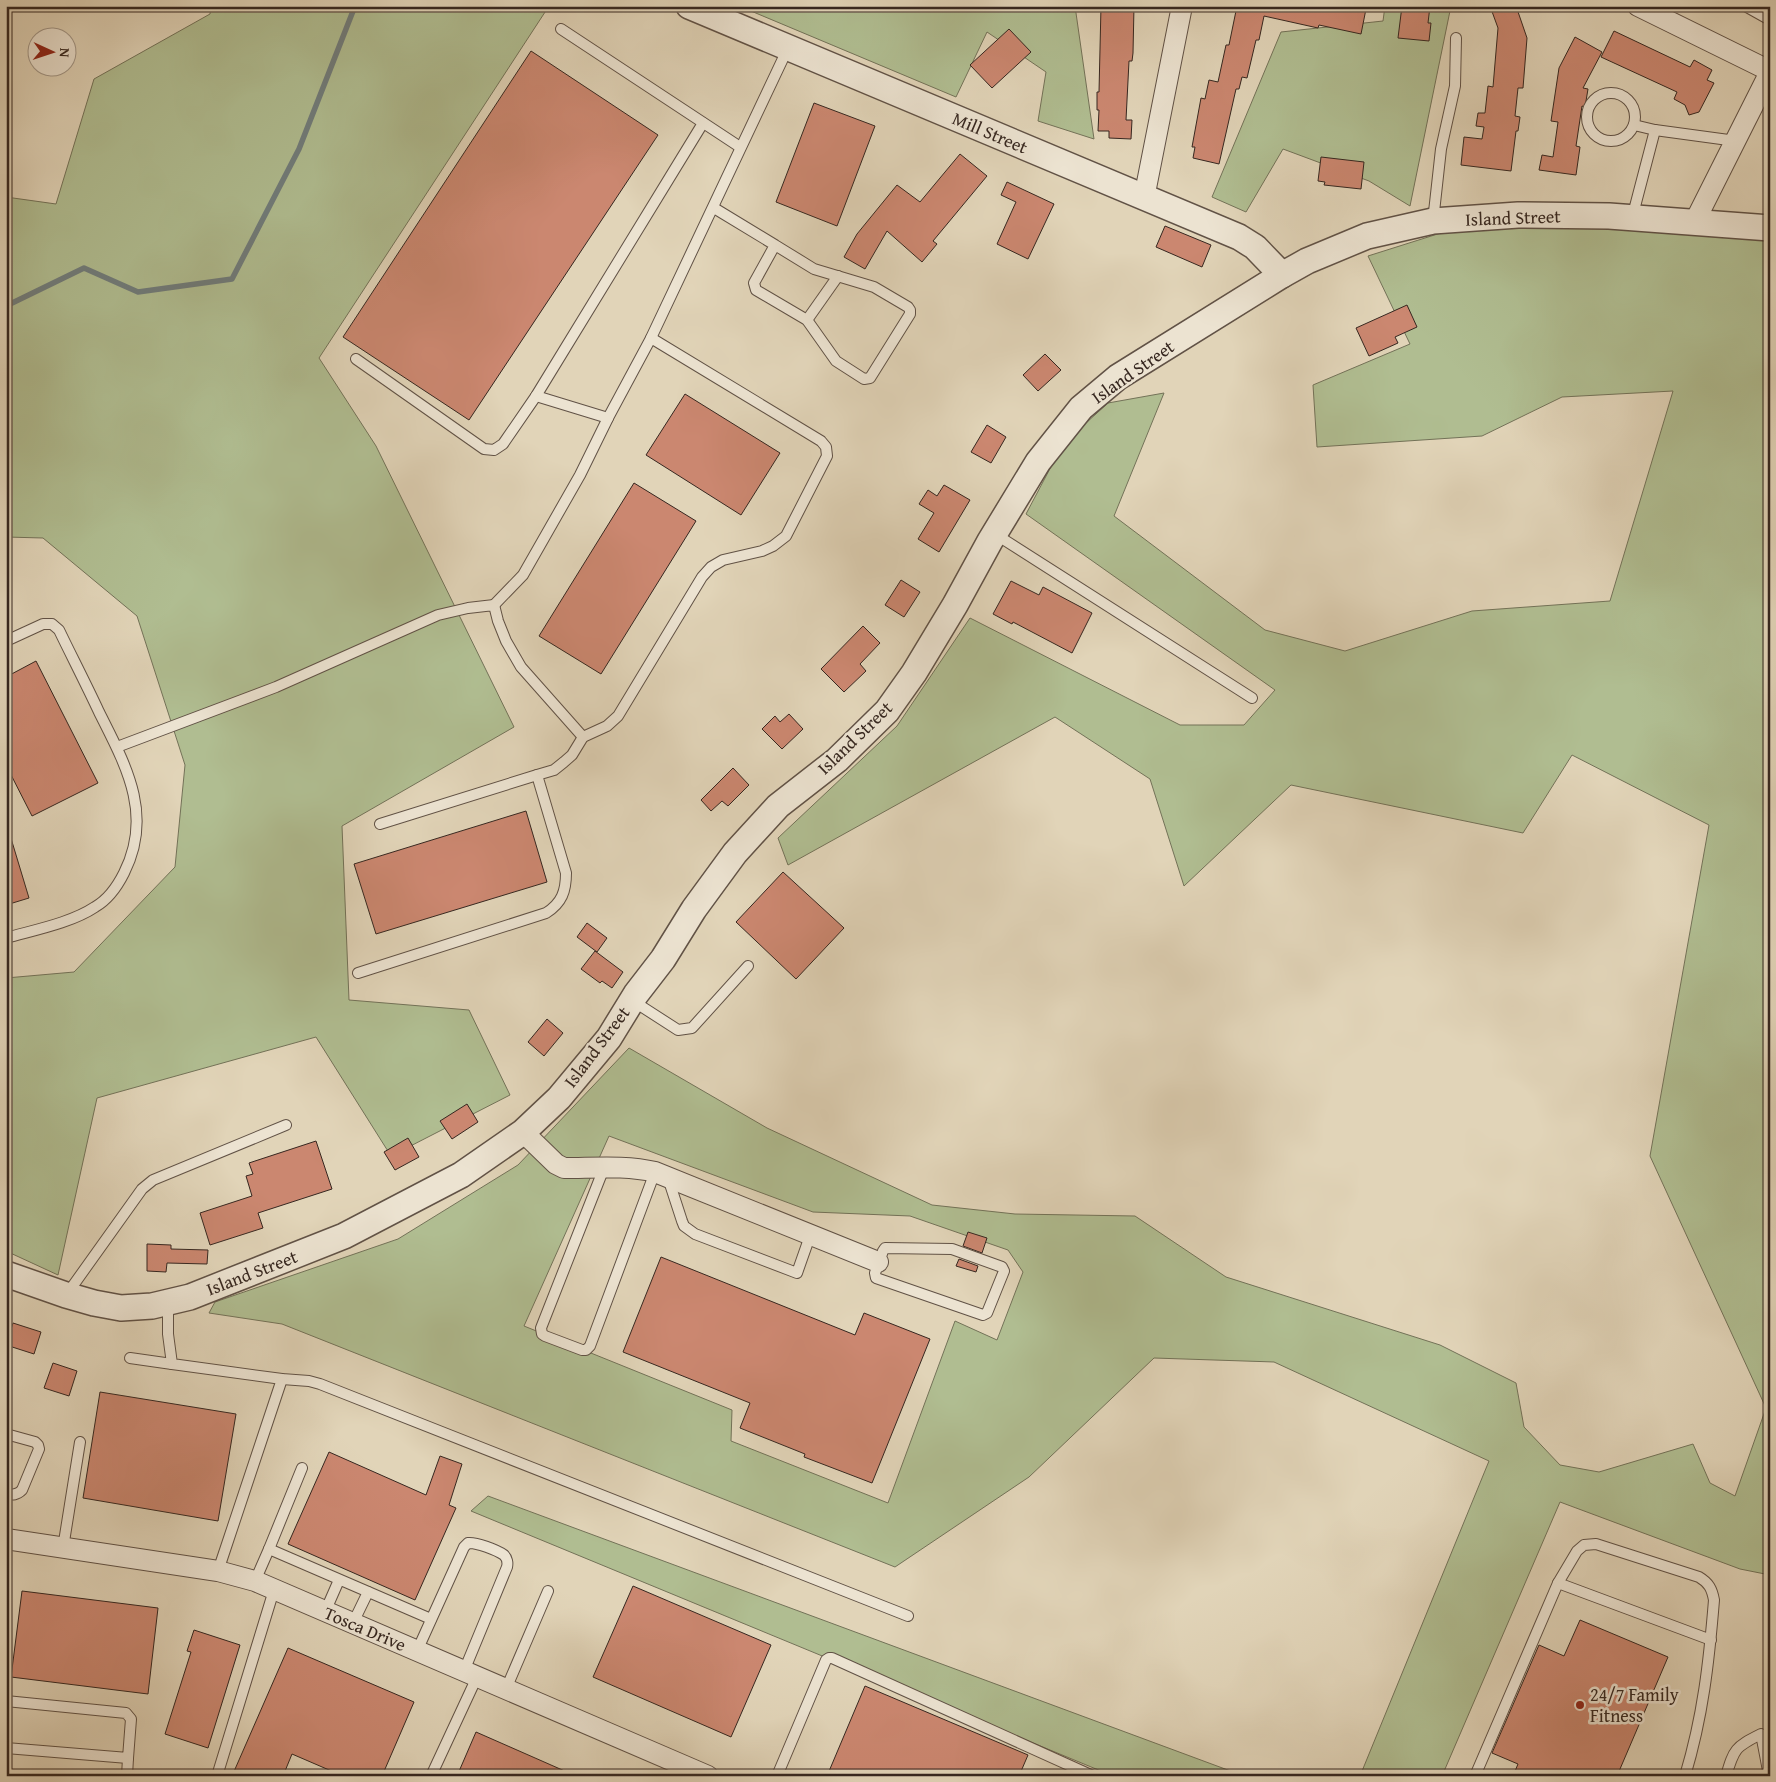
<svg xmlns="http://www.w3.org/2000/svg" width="1776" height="1782" viewBox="0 0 1776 1782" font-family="'Gentium Book Plus',serif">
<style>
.green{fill:#b0bd91;stroke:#737258;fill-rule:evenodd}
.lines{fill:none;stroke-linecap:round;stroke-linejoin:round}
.stream{stroke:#717d7c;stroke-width:5.5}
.building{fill:#cb8770;stroke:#362720}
.service-casing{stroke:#615246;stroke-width:12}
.minor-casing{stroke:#615246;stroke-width:22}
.tertiary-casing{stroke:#615246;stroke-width:28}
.service{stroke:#ece3d1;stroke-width:10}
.minor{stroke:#ece3d1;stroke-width:20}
.tertiary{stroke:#ece3d1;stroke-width:25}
.poi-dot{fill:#8f2418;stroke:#ece3d1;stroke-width:2}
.labels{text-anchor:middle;stroke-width:5;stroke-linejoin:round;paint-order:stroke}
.street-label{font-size:18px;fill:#362720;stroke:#ece3d1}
.poi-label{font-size:18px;fill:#362720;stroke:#ece3d1;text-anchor:start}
</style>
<rect width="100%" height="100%" fill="#e1d4b8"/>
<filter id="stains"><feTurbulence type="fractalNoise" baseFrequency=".004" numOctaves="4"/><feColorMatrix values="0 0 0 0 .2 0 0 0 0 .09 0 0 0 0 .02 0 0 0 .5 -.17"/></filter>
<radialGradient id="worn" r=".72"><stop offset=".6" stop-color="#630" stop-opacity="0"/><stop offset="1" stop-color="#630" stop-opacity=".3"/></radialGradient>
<g class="green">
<path d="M 211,6 L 549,6 L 319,358 L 376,446 L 514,727 L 342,826 L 349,1000 L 469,1010 L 510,1095 L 391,1156 L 316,1037 L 97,1098 L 58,1275 L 6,1251 L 6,978 L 74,972 L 175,867 L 185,765 L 137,616 L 43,538 L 6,537 L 6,197 L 56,204 L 94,79 L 210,14 Z"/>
<path d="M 739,6 L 1075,6 L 1094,139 L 1038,121 L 1046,72 L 987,32 L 956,97 Z"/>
<path d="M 1385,6 L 1451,6 L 1410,206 L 1369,181 L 1283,149 L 1246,212 L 1212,197 L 1281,32 L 1383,21 Z"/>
<path d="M 1523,207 L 1770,231 L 1770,1575 L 1740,1569 L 1560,1502 L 1442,1776 L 1360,1776 L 1489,1461 L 1274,1362 L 1154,1358 L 1029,1477 L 895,1567 L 282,1324 L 209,1313 L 215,1302 L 398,1239 L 518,1165 L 629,1048 L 767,1128 L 932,1205 L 1015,1214 L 1135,1216 L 1226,1277 L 1440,1345 L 1516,1383 L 1524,1427 L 1560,1465 L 1599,1472 L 1693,1444 L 1710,1483 L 1735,1496 L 1766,1408 L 1650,1156 L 1709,825 L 1572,755 L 1523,833 L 1291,785 L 1184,886 L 1150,779 L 1055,717 L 788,865 L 778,838 L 897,726 L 970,618 L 1180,725 L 1244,725 L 1275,690 L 1026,514 L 1063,444 L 1108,403 L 1164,393 L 1114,516 L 1265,630 L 1345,651 L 1472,611 L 1610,601 L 1673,391 L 1562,397 L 1482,436 L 1317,447 L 1313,385 L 1410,344 L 1368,256 ZM 609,1136 L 813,1212 L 910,1216 L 1008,1250 L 1023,1272 L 997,1340 L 955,1321 L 888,1503 L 731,1441 L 732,1410 L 524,1326 Z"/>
<path d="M 488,1496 L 1244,1776 L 1113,1776 L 471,1511 Z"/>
</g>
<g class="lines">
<path class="stream" d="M 6,306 L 84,268 L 138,292 L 232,279 L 299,149 L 355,6"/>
</g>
<g class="building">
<path d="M 1101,6 L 1134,6 L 1133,53 L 1132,61 L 1129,61 L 1126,120 L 1132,120 L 1131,139 L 1109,138 L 1109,131 L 1098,131 L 1099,110 L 1097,110 L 1097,92 L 1099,92 Z"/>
<path d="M 1237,6 L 1354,6 L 1366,9 L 1361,34 L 1319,25 L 1318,28 L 1264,16 L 1259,40 L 1256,40 L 1247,78 L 1242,77 L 1239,89 L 1236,89 L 1219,164 L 1193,158 L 1195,147 L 1192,147 L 1201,98 L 1205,99 L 1209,80 L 1218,82 L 1226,45 L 1229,45 Z"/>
<path d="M 1402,6 L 1430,6 L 1428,23 L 1431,23 L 1429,41 L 1398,38 Z"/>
<path d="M 1490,6 L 1516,6 L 1527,38 L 1523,88 L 1518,88 L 1515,116 L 1520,117 L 1518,131 L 1516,131 L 1511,171 L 1461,165 L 1464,137 L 1482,139 L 1484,127 L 1476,126 L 1478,113 L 1485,113 L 1488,86 L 1493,87 L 1498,28 Z"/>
<path d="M 1009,29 L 1031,52 L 992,88 L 970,65 Z"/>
<path d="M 1614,31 L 1690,67 L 1694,60 L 1712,70 L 1707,80 L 1714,83 L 1699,112 L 1689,115 L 1685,105 L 1674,99 L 1677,92 L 1601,57 Z"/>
<path d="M 1575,37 L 1602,52 L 1583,88 L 1588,89 L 1585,107 L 1582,106 L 1576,146 L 1580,147 L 1576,175 L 1539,170 L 1542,155 L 1553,157 L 1558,122 L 1551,121 L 1559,68 Z"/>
<path d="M 531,51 L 658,135 L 469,420 L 343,337 Z"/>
<path d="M 814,103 L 875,126 L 837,226 L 776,202 Z"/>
<path d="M 960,154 L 987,176 L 933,241 L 937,244 L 922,262 L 887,231 L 865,269 L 844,257 L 857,234 L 897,185 L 920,202 Z"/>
<path d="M 1321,157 L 1364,162 L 1361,189 L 1324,185 L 1325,182 L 1318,181 Z"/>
<path d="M 1007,182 L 1054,204 L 1028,259 L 997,244 L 1016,202 L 1001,195 Z"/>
<path d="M 1165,226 L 1211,245 L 1202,267 L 1156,247 Z"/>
<path d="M 1407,305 L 1417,327 L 1395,337 L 1398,343 L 1369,356 L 1356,328 Z"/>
<path d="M 1045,354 L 1061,370 L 1038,391 L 1023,375 Z"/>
<path d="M 685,394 L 780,453 L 741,515 L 646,455 Z"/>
<path d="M 987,425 L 1006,437 L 991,463 L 971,452 Z"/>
<path d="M 634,483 L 696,521 L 601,674 L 539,636 Z"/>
<path d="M 944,485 L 970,500 L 939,552 L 918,539 L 934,513 L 919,504 L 928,490 L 937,496 Z"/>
<path d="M 901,580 L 920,592 L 904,617 L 885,605 Z"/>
<path d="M 1011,581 L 1039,595 L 1043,587 L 1092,613 L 1072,653 L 1013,622 L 1012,624 L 993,614 Z"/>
<path d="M 863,626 L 880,643 L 860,664 L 866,671 L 844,692 L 821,669 Z"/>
<path d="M 36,661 L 98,783 L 32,816 L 6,765 L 6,677 Z"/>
<path d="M 789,714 L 803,729 L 782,749 L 762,729 L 775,716 L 780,722 Z"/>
<path d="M 733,768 L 749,785 L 728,806 L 722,801 L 711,811 L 701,800 Z"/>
<path d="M 526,811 L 547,882 L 376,934 L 354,864 Z"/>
<path d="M 10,835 L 29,898 L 6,905 L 6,836 Z"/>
<path d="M 783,872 L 844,928 L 796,979 L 736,922 Z"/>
<path d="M 587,923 L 607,938 L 597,952 L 577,937 Z"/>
<path d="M 595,951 L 623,972 L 612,988 L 602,981 L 600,983 L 581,969 Z"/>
<path d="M 547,1019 L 563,1033 L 544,1056 L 528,1042 Z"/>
<path d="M 467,1104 L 478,1122 L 452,1139 L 440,1121 Z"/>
<path d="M 408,1138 L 419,1157 L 395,1170 L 384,1152 Z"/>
<path d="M 316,1141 L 332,1189 L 258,1213 L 263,1228 L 210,1245 L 200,1213 L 252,1196 L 246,1176 L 253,1174 L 249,1163 Z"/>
<path d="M 968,1232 L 987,1238 L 982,1253 L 963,1246 Z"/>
<path d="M 147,1244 L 171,1245 L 171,1249 L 208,1250 L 207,1264 L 167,1263 L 166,1272 L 147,1271 Z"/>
<path d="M 661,1257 L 855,1335 L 864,1313 L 930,1339 L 872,1483 L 804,1457 L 805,1454 L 740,1428 L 750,1403 L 623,1352 Z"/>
<path d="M 959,1259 L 978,1266 L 976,1272 L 956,1266 Z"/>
<path d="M 13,1323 L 41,1332 L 34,1354 L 6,1345 Z"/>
<path d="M 53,1363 L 77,1371 L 69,1396 L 44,1388 Z"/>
<path d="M 100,1392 L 236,1414 L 218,1521 L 83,1498 Z"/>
<path d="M 329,1452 L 426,1495 L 440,1456 L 462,1464 L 449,1505 L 456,1508 L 415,1600 L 288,1544 Z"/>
<path d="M 633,1586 L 771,1645 L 731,1737 L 593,1677 Z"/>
<path d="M 22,1591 L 158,1608 L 148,1694 L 11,1677 Z"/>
<path d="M 1580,1620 L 1668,1657 L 1617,1776 L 1513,1776 L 1518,1764 L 1492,1753 L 1539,1645 L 1564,1656 Z"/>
<path d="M 194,1630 L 240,1645 L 208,1748 L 165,1734 L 191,1652 L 187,1651 Z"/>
<path d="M 288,1648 L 414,1702 L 382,1776 L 343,1776 L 292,1754 L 283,1776 L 232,1776 Z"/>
<path d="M 865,1686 L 1028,1755 L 1019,1776 L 827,1776 Z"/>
<path d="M 476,1732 L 576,1776 L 457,1776 Z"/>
</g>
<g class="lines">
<g class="service-casing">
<g id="service">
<path d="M 1745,6 L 1770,20"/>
<path d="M 561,29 L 740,147"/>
<circle cx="1611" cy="117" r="24"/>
<path d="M 1634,125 L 1655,130 L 1736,141"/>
<path d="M 714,208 L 775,245 L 754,283 L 756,290 L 807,320 L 836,361 L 864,379 L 870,378 L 910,314 L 910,310 L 908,307 L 874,287 L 814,269 L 775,245"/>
<path d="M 1632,218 L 1655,130"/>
<path d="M 1433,221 L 1441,149 L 1455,86 L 1456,38"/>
<path d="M 807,320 L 838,276"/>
<path d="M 356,359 L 484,449 L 494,450 L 503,444 L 536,396 L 703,123"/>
<path d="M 536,396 L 608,418"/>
<path d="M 995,534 L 1252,698"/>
<path d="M 494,605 L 523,575 L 580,475 L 608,418 L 651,338 L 788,48"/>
<path d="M 6,641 L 43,624 L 52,624 L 59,630 C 72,657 86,684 99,712 C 125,764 154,814 124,873 C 117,887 109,899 95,907 C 71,923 34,930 6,938"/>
<path d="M 117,747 L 276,687 L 438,615 L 468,608 L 494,605 L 498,621 L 506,641 L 521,667 L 583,737"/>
<path d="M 380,824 L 537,775"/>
<path d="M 358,973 L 546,913 C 562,903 566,891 566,873 L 537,775 L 554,770 L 564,762 L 572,755 L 583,737 L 607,726 L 618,716 L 702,577 L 711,567 L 723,560 L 762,551 L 773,546 L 786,536 L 827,456 L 826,447 L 821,441 L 651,338"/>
<path d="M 633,1001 L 678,1030 L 692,1028 L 748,966"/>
<path d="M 604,1168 L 541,1328 L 542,1334 L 545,1336 L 582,1350 L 586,1350 L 590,1346 L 655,1172"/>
<path d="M 668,1178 L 682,1221 L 684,1226 L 695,1234 L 797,1273 L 810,1236"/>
<path d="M 885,1248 L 952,1249 L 1002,1267 L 1004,1271 L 987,1313 L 983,1315 L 876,1278 L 875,1273 L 883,1251 Z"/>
<path d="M 67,1294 L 142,1189 L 153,1180 L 286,1125"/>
<path d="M 168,1302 L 168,1334 L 172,1364 L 282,1379 L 309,1381 L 320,1384 L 908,1616"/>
<path d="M 130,1358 L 172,1364"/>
<path d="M 6,1434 L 35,1442 L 38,1445 L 39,1449 L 22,1490 C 17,1495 13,1495 6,1494"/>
<path d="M 63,1548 L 80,1442"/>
<path d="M 269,1549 L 302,1468"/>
<path d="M 218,1571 L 282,1379"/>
<path d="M 255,1581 L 269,1549 L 431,1619"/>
<path d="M 1558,1583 L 1711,1640"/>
<path d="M 325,1612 L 339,1580"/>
<path d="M 353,1623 L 368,1592"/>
<path d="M 417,1651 L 464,1547 L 468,1543 C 476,1542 497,1550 504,1555 C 507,1558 508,1563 507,1567 L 464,1671"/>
<path d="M 506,1689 L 548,1591"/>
<path d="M 6,1701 L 126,1713 L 131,1719 L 128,1758 L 6,1748"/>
<path d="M 127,1776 L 128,1758"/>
<path d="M 217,1776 L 274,1590"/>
<path d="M 431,1776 L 477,1677"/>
<path d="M 777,1776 L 826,1660 L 829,1658 L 832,1658 L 1093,1776"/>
<path d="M 1475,1776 L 1558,1583 L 1577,1551 L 1584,1545 L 1596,1544 L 1699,1577 C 1709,1583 1712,1589 1714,1600 C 1709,1662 1703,1716 1685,1776"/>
<path d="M 1726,1776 C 1734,1749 1735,1747 1761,1734 L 1769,1776"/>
</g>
</g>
<g class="minor-casing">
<g id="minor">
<path d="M 1638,6 L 1770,71"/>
<path d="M 1144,198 L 1182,6"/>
<path d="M 1694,223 L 1770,72"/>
<path d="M 523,1132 L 556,1164 L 564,1168 C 594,1168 626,1165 655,1172 L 878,1262"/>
<path d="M 6,1539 L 218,1571 L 255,1581 L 708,1776"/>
</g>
</g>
<g class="tertiary-casing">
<g id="tertiary">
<path d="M 689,6 L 1239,237 L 1255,247 L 1282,275"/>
<path d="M 6,1274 L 66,1295 L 94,1303 L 121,1308 L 152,1306 L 190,1297 L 344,1236 L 461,1175 L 523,1132 L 559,1098 L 609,1038 L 636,994 L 663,959 L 694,909 L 735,853 L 778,806 L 837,760 L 887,711 L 914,673 L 955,605 L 990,541 L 1038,462 L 1081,408 L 1118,377 L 1282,275 L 1307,261 L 1367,236 L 1433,221 L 1518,215 L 1609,216 L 1770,228"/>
</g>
</g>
<use href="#service" class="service"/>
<use href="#minor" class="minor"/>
<use href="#tertiary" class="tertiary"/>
</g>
<circle class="poi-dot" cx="1580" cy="1705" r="5"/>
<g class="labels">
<g class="street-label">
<text transform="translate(990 133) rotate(23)" y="6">Mill Street</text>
<text transform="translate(1513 218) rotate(-2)" y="6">Island Street</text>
<text transform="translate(1133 372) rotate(-35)" y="6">Island Street</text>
<text transform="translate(855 738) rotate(-44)" y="6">Island Street</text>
<text transform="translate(597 1047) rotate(-53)" y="6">Island Street</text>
<text transform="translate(252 1273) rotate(-21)" y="6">Island Street</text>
<text transform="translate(365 1629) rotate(23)" y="6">Tosca Drive</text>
</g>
<g class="poi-label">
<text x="1590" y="1701">24/7 Family<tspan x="1590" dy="21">Fitness</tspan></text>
</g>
</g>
<rect width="1776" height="1782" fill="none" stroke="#e1d4b8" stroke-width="25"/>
<rect x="8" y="8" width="1761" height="1767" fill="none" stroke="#362720" stroke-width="2.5"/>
<rect x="12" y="12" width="1751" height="1757" fill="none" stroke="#362720"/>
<g transform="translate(52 52) rotate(93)"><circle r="24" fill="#ece3d1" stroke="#a3988a"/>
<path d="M0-4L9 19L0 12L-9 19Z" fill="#8f2418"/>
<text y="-8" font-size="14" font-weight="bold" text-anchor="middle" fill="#362720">N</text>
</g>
<rect width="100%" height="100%" filter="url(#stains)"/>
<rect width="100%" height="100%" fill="url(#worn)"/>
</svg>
